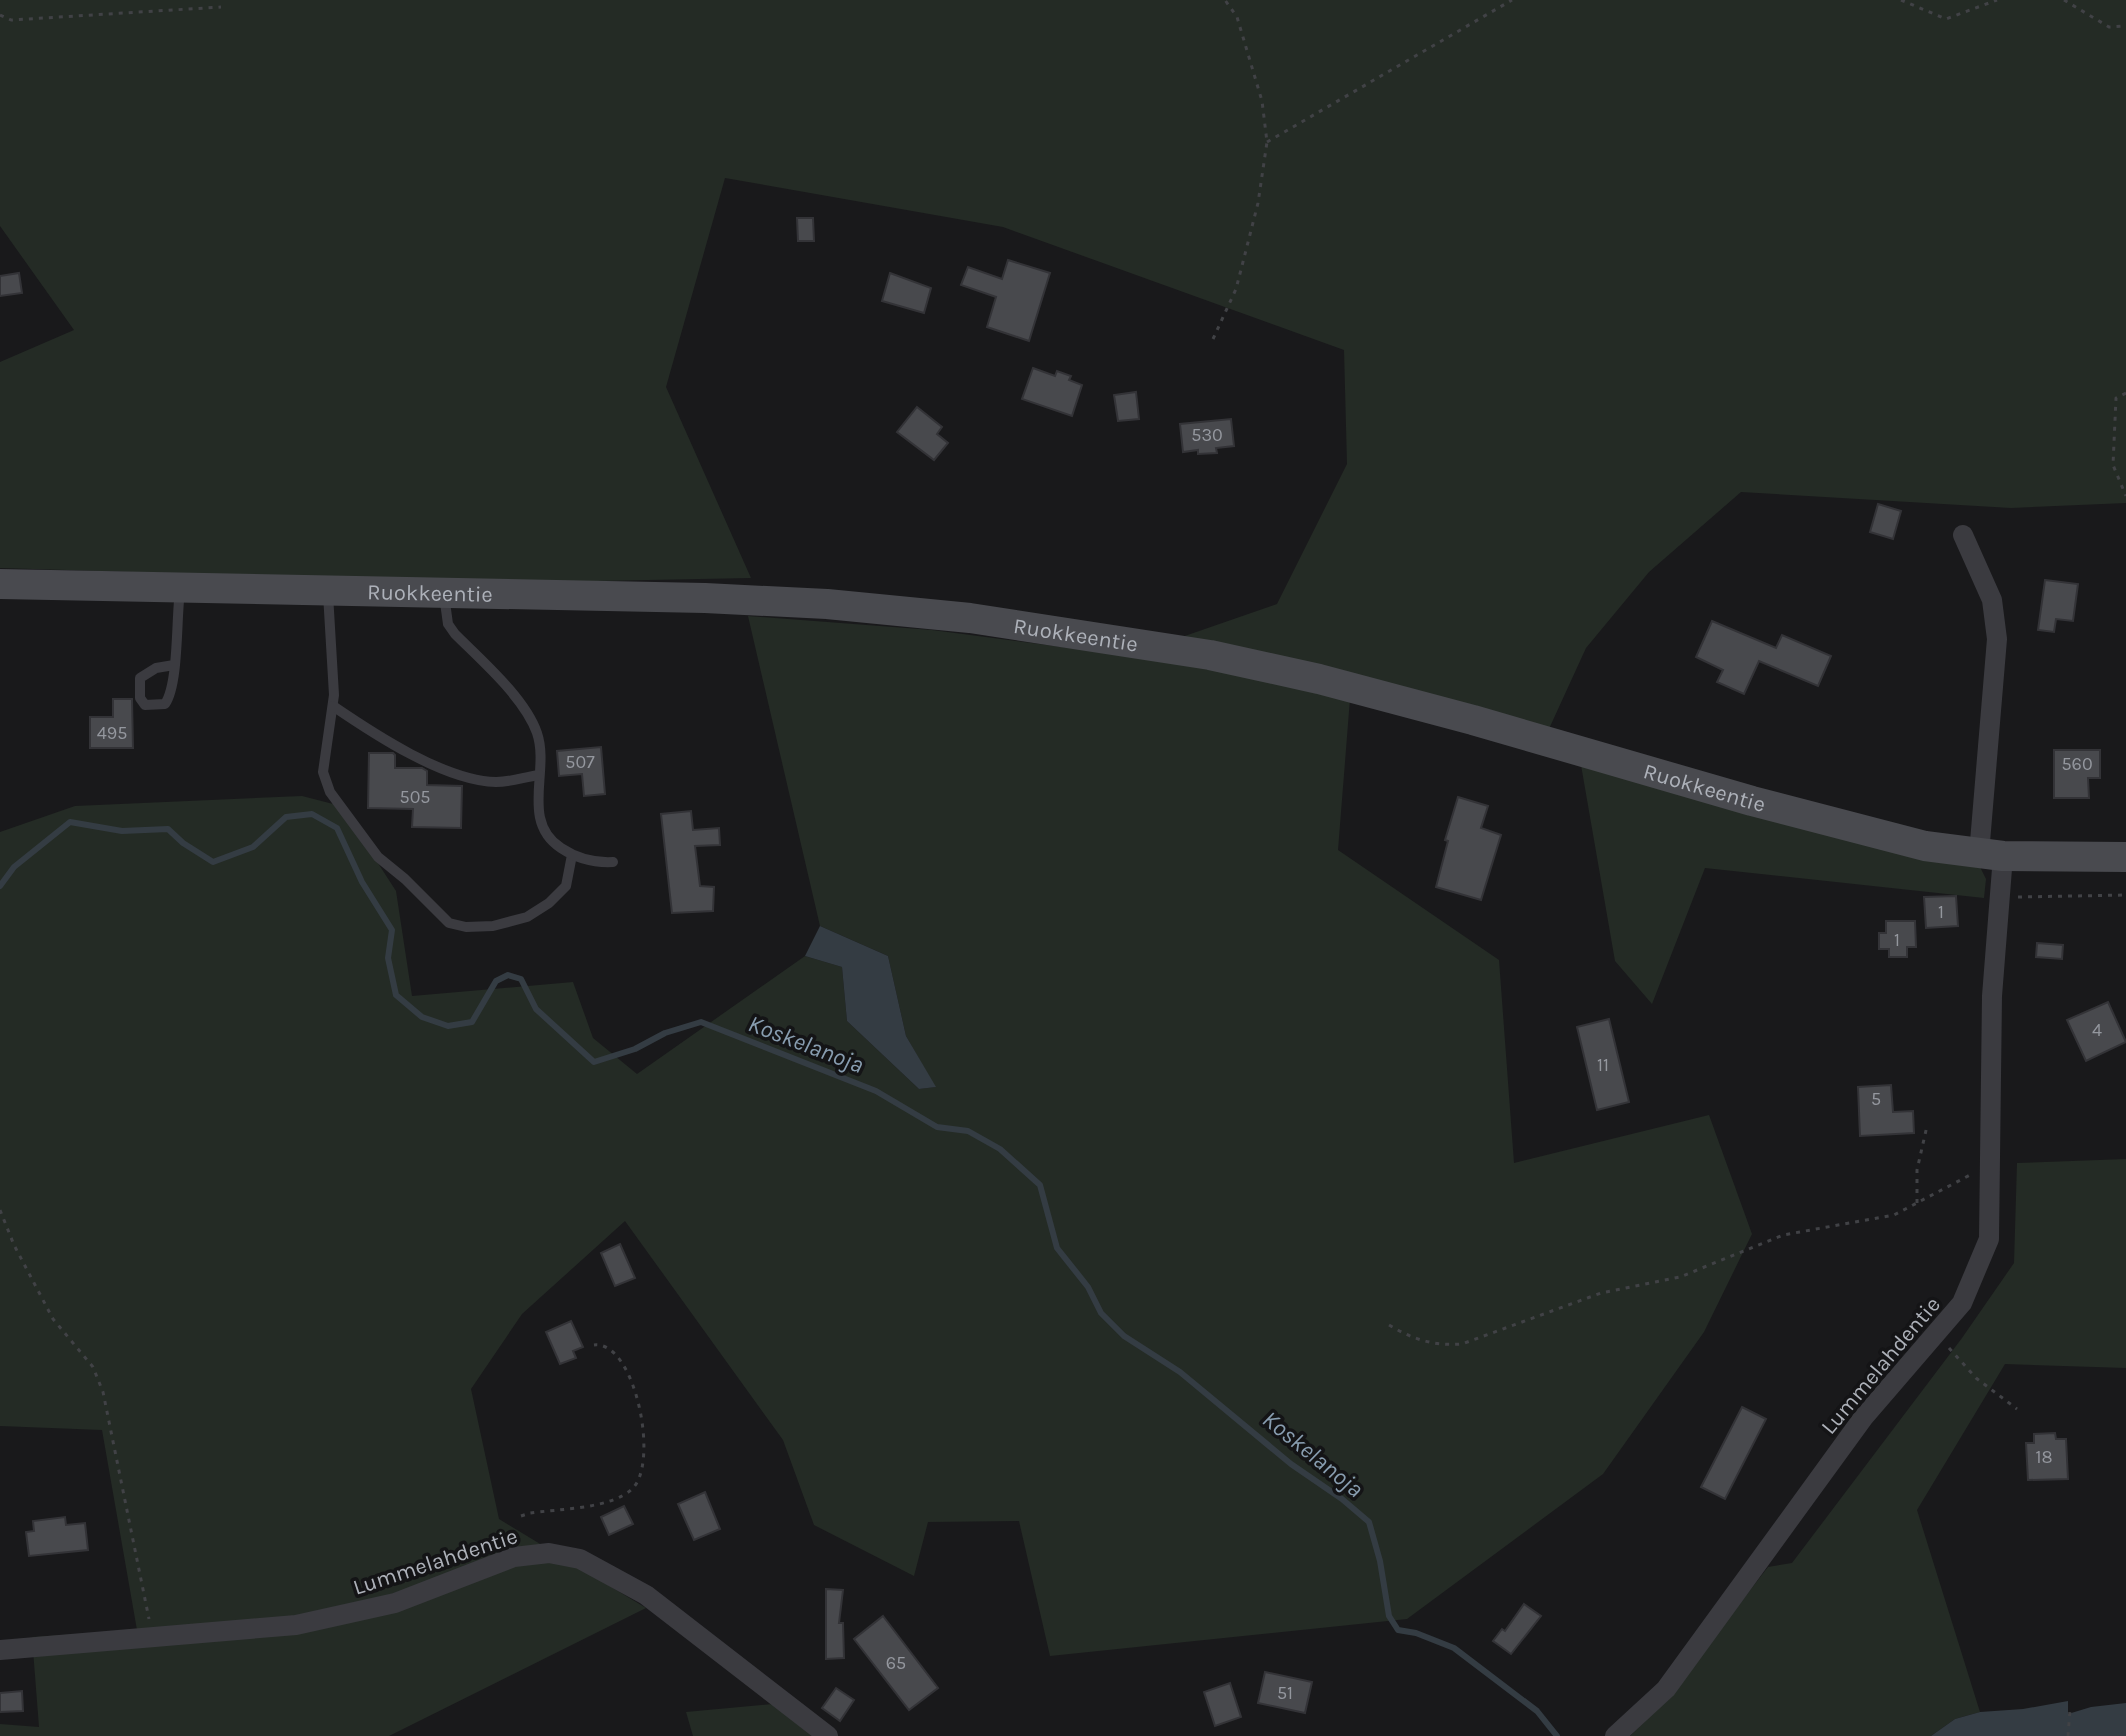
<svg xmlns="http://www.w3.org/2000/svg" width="2126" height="1736" viewBox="0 0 2126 1736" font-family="Karla,sans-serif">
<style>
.green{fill:#242b25}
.water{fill:#343c43}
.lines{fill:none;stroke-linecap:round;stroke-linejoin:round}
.stream{stroke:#343c43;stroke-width:6}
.building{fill:#48494d;stroke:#333337;stroke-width:2}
.path{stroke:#414246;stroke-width:3;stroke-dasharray:4 6;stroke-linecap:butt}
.lane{stroke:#3b3b40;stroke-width:10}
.street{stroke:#3b3b40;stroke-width:20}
.secondary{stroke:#494a4f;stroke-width:30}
.labels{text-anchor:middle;stroke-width:7;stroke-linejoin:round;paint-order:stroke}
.number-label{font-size:18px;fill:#94979e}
.street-label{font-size:22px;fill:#adb1b9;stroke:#141416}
.water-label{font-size:24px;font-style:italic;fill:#889db0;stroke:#141416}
</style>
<rect width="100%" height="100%" fill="#19191b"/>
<g class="green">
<path d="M 0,0 L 2126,0 L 2126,503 L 2011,508 L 1741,492 L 1649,572 L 1586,648 L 1548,731 L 1179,638 L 1277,604 L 1347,464 L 1344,350 L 1003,227 L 725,178 L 666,387 L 751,578 L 492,583 L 0,568 L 0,362 L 74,330 L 0,226 Z"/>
<path d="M 748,616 L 932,630 L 1185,663 L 1350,699 L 1338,850 L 1499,960 L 1514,1163 L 1709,1115 L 1752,1234 L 1704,1332 L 1603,1474 L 1407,1619 L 1050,1656 L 1019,1521 L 928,1522 L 914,1576 L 814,1525 L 783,1440 L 625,1221 L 522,1314 L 471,1389 L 499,1519 L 646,1608 L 389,1736 L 0,1736 L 0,1724 L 39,1727 L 32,1637 L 137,1630 L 102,1430 L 0,1426 L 0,832 L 75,806 L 302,796 L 341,806 L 396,891 L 412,996 L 573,982 L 593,1038 L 637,1074 L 805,956 L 842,967 L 847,1021 L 919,1089 L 935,1087 L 906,1036 L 888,956 L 820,926 Z"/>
<path d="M 1581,765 L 1977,861 L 1986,879 L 1984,898 L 1705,868 L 1652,1004 L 1615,961 Z"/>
<path d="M 2126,1159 L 2126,1368 L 2005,1364 L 1917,1510 L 1980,1712 L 1955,1719 L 1931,1736 L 1630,1736 L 1660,1707 L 1768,1567 L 1792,1563 L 1962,1338 L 2014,1263 L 2017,1163 Z"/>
<path d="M 773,1704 L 813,1736 L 693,1736 L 686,1712 Z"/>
</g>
<g class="water">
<path d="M 820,926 L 888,956 L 906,1036 L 936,1087 L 919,1089 L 847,1021 L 842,967 L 805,956 Z"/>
<path d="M 2068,1701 L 2068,1714 L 2091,1707 L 2126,1703 L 2126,1736 L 1931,1736 L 1955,1719 L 1980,1712 L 2023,1709 Z"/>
</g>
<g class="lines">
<path class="stream" d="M 0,886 L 14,867 L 70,822 L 122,831 L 168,829 L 183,843 L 213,862 L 253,847 L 286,817 L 312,814 L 337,828 L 362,882 L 392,930 L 388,958 L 396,995 L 422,1017 L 448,1026 L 472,1022 L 496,981 L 508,975 L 521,979 L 536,1009 L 594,1062 L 635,1049 L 665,1033 L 701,1022 L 876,1091 L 937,1127 L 968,1131 L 1000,1149 L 1040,1185 L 1057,1248 L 1088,1287 L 1101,1313 L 1124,1336 L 1180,1372 L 1291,1464 L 1342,1499 L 1369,1522 L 1380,1561 L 1389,1616 L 1398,1630 L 1416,1633 L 1454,1648 L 1537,1711 L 1557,1736"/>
</g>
<g class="building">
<path d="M 797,218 L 813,218 L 814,241 L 798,241 Z"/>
<path d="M 1008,260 L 1050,273 L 1029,341 L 987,327 L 996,297 L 961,285 L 968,267 L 1002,279 Z"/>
<path d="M 19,273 L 22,293 L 0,296 L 0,276 Z"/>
<path d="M 890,273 L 931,288 L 924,313 L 882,301 Z"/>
<path d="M 1033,368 L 1055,376 L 1057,371 L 1071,376 L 1069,380 L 1082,385 L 1072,416 L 1022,399 Z"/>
<path d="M 1136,392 L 1139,419 L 1118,421 L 1114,395 Z"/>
<path d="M 917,407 L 942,427 L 937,434 L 948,443 L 934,460 L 897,432 Z"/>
<path d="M 1231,419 L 1234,446 L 1216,448 L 1217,453 L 1198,454 L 1198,450 L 1183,452 L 1180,424 Z"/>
<path d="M 1878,504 L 1901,511 L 1893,539 L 1870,532 Z"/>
<path d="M 2045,580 L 2078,584 L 2073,621 L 2056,619 L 2054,632 L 2038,630 Z"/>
<path d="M 1712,621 L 1776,648 L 1782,635 L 1831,656 L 1818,686 L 1759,661 L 1744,694 L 1717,682 L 1723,670 L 1696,657 Z"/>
<path d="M 113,699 L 132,699 L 133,748 L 90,748 L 90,717 L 113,717 Z"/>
<path d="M 601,747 L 605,794 L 584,796 L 582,774 L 559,776 L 557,751 Z"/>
<path d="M 2054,750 L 2100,750 L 2100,778 L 2088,778 L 2089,798 L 2054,798 Z"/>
<path d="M 369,753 L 393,753 L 395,755 L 395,768 L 422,768 L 427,771 L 427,785 L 462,786 L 461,828 L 412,827 L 413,809 L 368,808 Z"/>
<path d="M 1458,797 L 1488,806 L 1481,828 L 1501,835 L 1481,900 L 1436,887 L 1448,841 L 1445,840 Z"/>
<path d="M 691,811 L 693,830 L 719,828 L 720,845 L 695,846 L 700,886 L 714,887 L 713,911 L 672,913 L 661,814 Z"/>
<path d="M 1956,896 L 1958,926 L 1926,928 L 1924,897 Z"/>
<path d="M 1886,921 L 1915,921 L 1916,947 L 1907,947 L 1907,957 L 1889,957 L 1889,949 L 1879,949 L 1879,933 L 1886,933 Z"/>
<path d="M 2037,943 L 2063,945 L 2062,959 L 2036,957 Z"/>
<path d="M 2108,1002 L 2126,1042 L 2086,1061 L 2067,1020 Z"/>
<path d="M 1609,1019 L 1629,1102 L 1597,1110 L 1577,1027 Z"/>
<path d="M 1891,1085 L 1893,1112 L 1913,1111 L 1914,1133 L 1860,1136 L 1858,1087 Z"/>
<path d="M 620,1244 L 635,1278 L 615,1286 L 601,1253 Z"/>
<path d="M 571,1321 L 583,1347 L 573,1351 L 576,1358 L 560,1364 L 546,1332 Z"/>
<path d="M 1742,1407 L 1766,1419 L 1725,1499 L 1701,1487 Z"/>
<path d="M 2055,1433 L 2056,1439 L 2066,1439 L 2068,1479 L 2028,1480 L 2026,1443 L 2034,1443 L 2034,1434 Z"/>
<path d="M 705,1492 L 720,1529 L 694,1540 L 678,1504 Z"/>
<path d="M 624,1506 L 633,1524 L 609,1535 L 601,1517 Z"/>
<path d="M 65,1517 L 66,1525 L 85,1523 L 88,1550 L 29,1556 L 26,1532 L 34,1531 L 33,1521 Z"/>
<path d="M 826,1589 L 843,1590 L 839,1623 L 843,1623 L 844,1658 L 826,1659 Z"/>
<path d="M 1524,1604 L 1541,1616 L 1511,1654 L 1493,1641 L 1502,1629 L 1505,1631 Z"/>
<path d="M 883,1616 L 938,1688 L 909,1710 L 854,1639 Z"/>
<path d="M 1265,1672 L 1312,1682 L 1305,1713 L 1258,1703 Z"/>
<path d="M 1230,1683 L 1241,1717 L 1215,1726 L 1204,1692 Z"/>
<path d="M 836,1688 L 854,1700 L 840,1721 L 822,1708 Z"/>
<path d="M 22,1691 L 23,1711 L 0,1712 L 0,1693 Z"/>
</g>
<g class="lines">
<g class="path">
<path d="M 1901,0 L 1946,19 L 1997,0"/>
<path d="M 2064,0 L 2109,27 L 2126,26"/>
<path d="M 0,15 L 11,20 L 221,7"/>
<path d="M 1267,142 L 1512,0"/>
<path d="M 1213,339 L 1236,289 L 1244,258 L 1258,203 L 1267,142 L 1262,101 L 1237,17 L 1225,0"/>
<path d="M 2126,393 L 2116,398 L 2113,465 L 2126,496"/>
<path d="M 2018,897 L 2126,895"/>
<path d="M 1917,1203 L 1917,1170 L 1927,1126"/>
<path d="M 0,1210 L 14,1245 L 53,1319 L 93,1367 L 103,1392 L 149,1619"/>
<path d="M 1389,1325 C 1414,1340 1434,1346 1462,1344 L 1601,1293 L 1680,1277 L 1783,1235 L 1894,1215 L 1970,1175"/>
<path d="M 1949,1348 L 1976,1378 L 2017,1409"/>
<path d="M 521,1516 L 530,1513 C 558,1509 611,1509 632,1489 C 660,1463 635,1340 594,1345"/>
<path d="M 2068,1736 L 2070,1710"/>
</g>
<g class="lane">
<path d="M 328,594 L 334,695 L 323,772 L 330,792 L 378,857 L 405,879 L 449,923 L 466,927 L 493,926 L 527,917 L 549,903 L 566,886 L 572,855"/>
<path d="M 444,595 L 448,624 L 455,634 C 481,660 525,698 537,733 C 550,771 520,821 561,848 C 576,858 594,863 613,862"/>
<path d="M 174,665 L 156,668 L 140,678 L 140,698 L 145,705 L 165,704 C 179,684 176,618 180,591"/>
<path d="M 333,706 C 374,734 445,781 496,782 C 512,782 524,777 539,775"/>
</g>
<g class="street">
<path d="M 1963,535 L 1992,600 L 1997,639 L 1979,854"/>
<path d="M 0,1650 L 296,1625 L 395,1603 L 514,1557 L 549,1553 L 580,1559 L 646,1595 L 828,1736"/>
<path d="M 1615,1736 L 1666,1689 L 1863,1418 L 1962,1303 L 1989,1239 L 1992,996 L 2003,856"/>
</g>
<path class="secondary" id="s1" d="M 0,584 L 705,598 L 827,604 L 970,618 L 1210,655 L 1319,679 L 1473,720 L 1752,801 L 1925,846 L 2003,856 L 2126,857"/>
</g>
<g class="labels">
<g class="number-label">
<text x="1207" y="441">530</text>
<text x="112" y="739">495</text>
<text x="580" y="768">507</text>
<text x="2077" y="770">560</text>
<text x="415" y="803">505</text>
<text x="1941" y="918">1</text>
<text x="1897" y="946">1</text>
<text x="2097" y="1036">4</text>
<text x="1603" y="1071">11</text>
<text x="1876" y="1105">5</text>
<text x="2044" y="1463">18</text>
<text x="896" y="1669">65</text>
<text x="1285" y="1699">51</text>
</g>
<g class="street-label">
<text dy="8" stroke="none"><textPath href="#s1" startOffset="430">Ruokkeentie</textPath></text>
<text dy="8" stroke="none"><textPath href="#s1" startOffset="1078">Ruokkeentie</textPath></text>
<text dy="8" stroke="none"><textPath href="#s1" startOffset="1726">Ruokkeentie</textPath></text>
<text transform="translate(1880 1365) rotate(-50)" y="8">Lummelahdentie</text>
<text transform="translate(435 1561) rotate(-18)" y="8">Lummelahdentie</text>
</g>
<g class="water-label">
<text transform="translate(806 1044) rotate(21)" y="8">Koskelanoja</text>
<text transform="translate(1313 1454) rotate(39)" y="8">Koskelanoja</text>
</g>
</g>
</svg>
